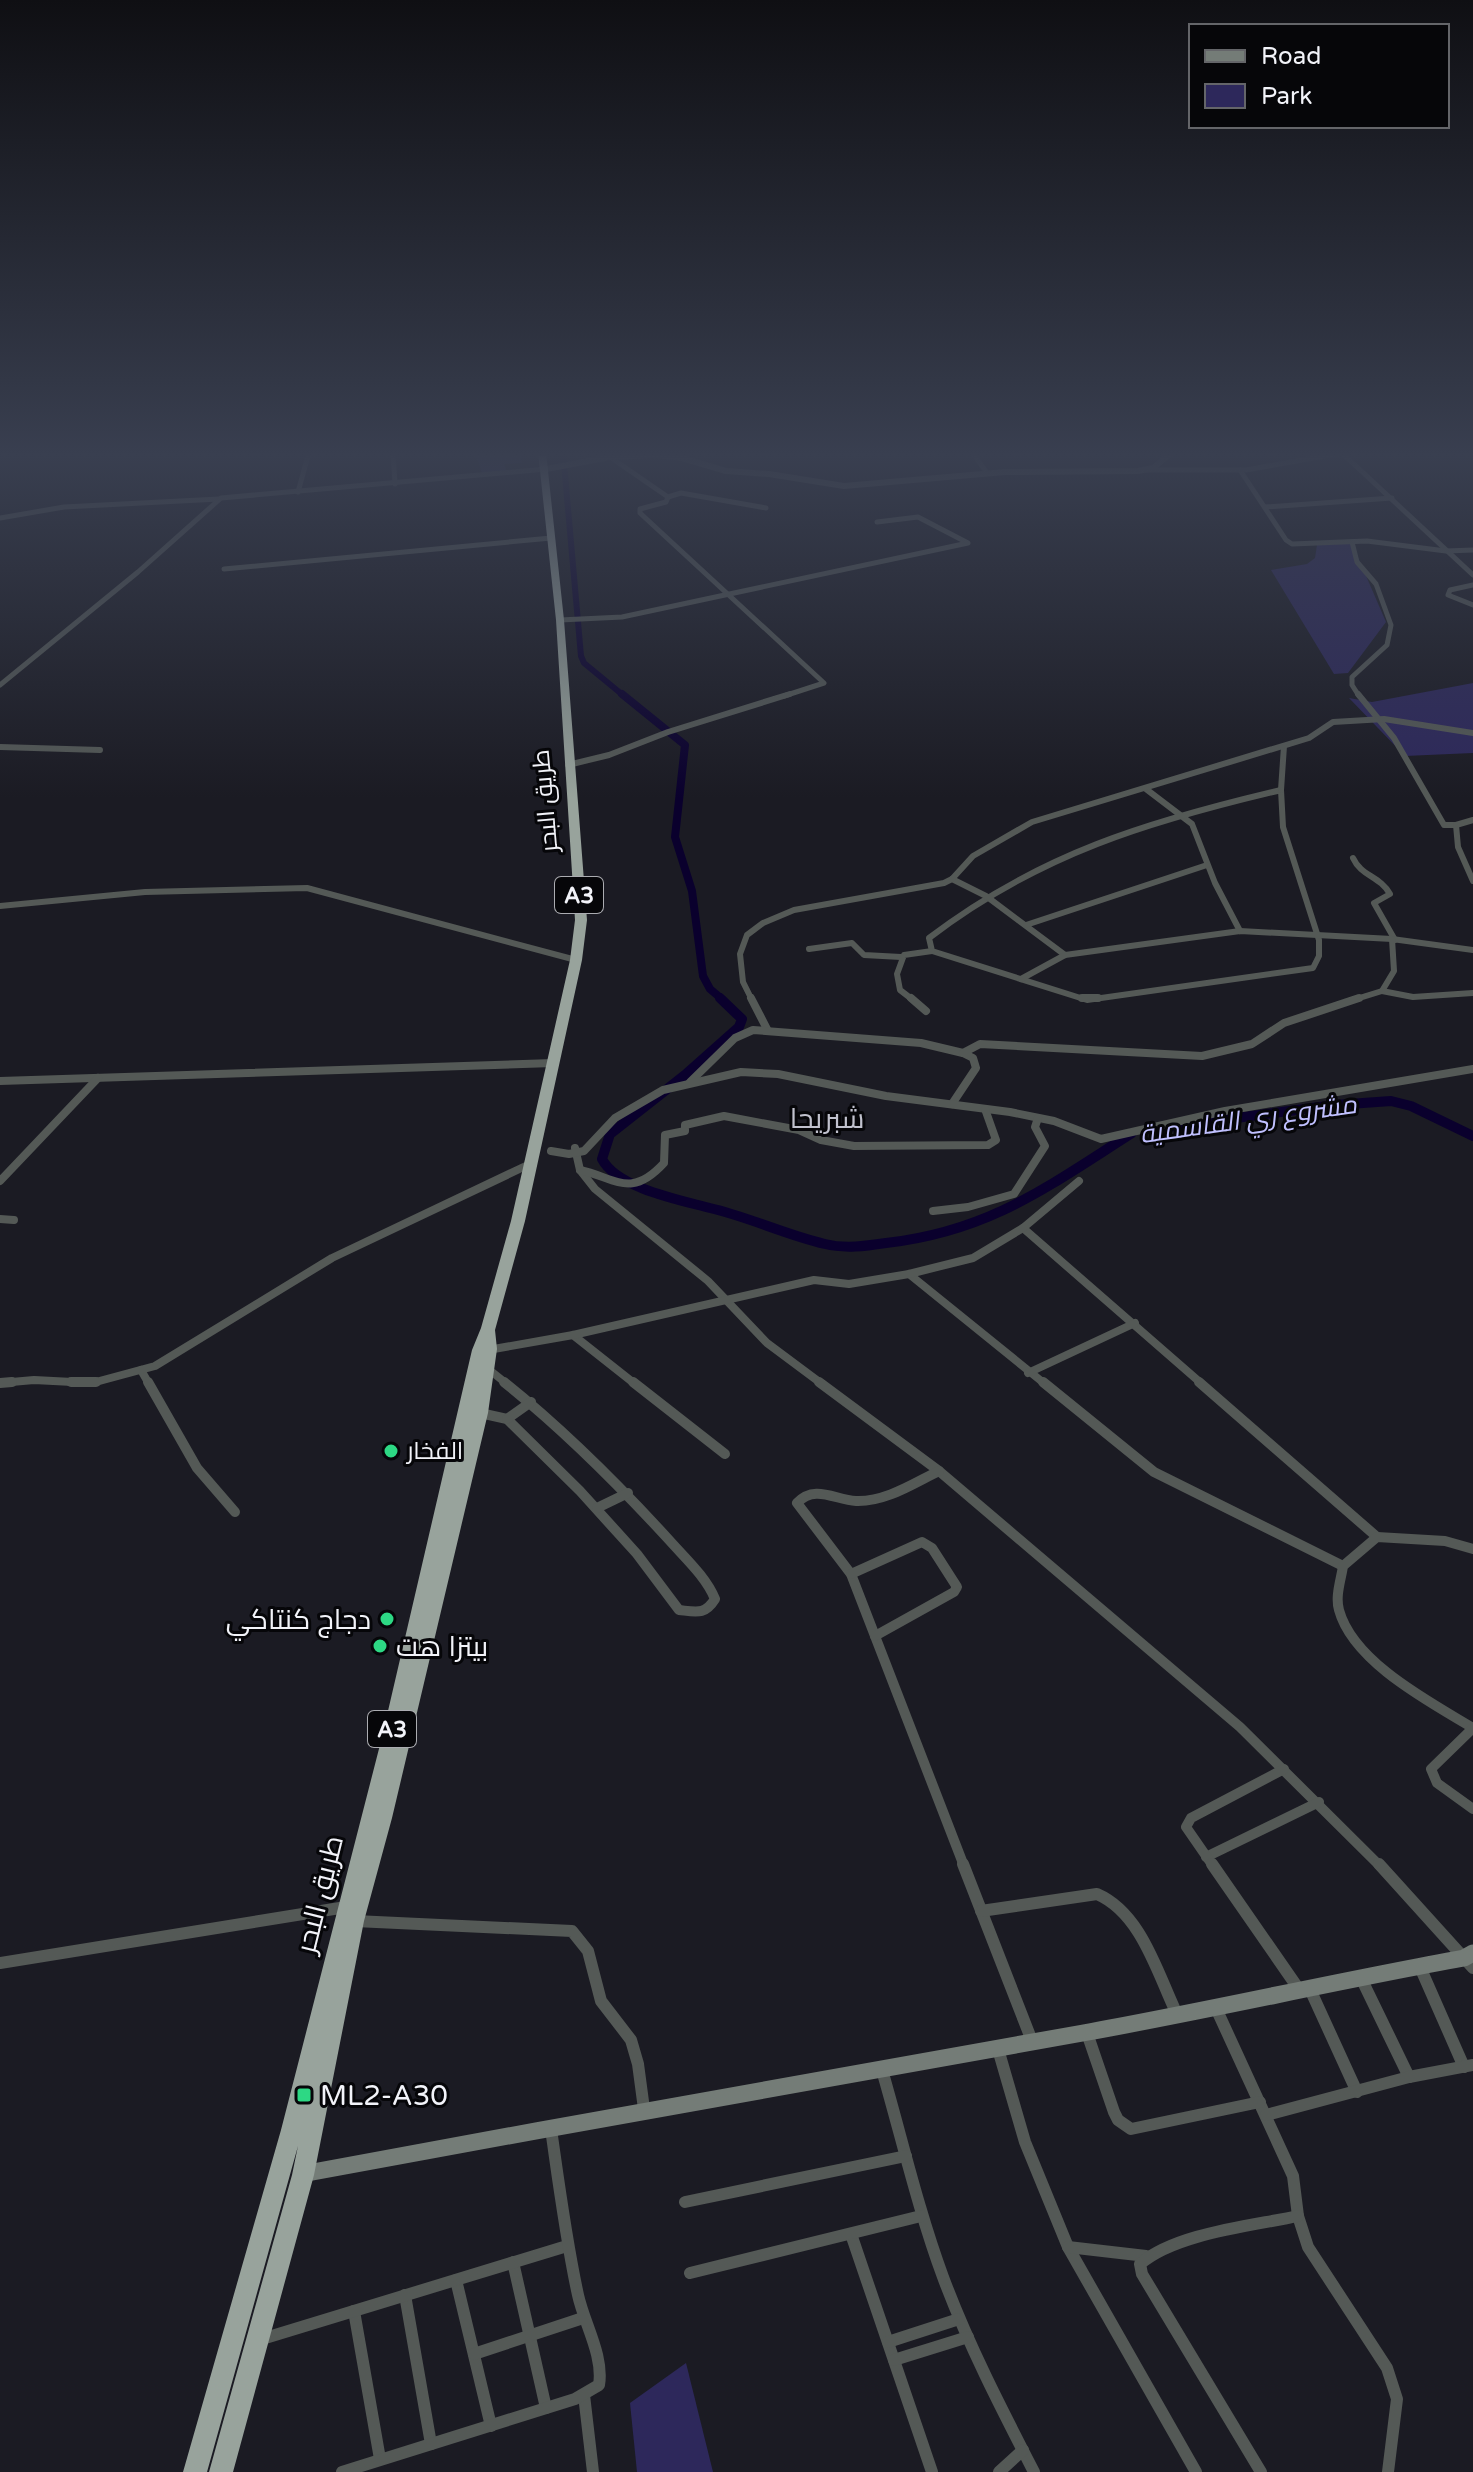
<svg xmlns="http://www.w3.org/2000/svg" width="1473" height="2472" viewBox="0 0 1473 2472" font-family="'Varela Round',Cairo,sans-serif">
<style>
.green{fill:#2d285b}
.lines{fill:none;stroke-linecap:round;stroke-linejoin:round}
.canal-far2{stroke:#0a002d;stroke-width:6}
.canal-far1{stroke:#0a002d;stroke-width:8}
.canal{stroke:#0a002d;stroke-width:10}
.minor-far4{stroke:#545956;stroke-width:5}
.minor-far3{stroke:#545956;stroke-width:6}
.minor-far2{stroke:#545956;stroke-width:8}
.minor-far1{stroke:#545956;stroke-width:10}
.minor{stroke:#545956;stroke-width:12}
.tertiary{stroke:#545956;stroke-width:6}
.secondary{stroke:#747c77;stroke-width:17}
.trunk{fill:#98a39c;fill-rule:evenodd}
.poi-dot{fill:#2dd884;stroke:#060609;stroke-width:3}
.labels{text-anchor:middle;stroke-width:6;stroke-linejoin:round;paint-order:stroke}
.shield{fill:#060609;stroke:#abacb1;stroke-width:2}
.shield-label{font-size:22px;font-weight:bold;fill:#f2f3f9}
.street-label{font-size:24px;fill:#f2f3f9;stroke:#060609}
.poi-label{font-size:24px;fill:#f2f3f9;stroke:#060609;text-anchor:start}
.water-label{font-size:26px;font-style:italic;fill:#c0c0ff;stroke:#060609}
.quarter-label{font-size:28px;fill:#c0c1cd;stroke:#060609}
.near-poi-label{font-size:28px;fill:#f2f3f9;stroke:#060609;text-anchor:start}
.near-street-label{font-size:28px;fill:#f2f3f9;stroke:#060609}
</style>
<rect width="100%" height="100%" fill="#1b1b23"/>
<g class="green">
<path d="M 475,452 L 519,452 L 522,463 L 504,464 L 507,472 L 482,473 Z"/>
<path d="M 1351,541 L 1386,622 L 1348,673 L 1334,674 L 1271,570 L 1307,564 L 1315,558 L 1317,545 Z"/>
<path d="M 1473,683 L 1473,753 L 1405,756 L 1349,698 L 1372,702 Z"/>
<path d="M 686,2363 L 713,2472 L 637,2472 L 630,2403 Z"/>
</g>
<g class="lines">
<path class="canal-far2" d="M 563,452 L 581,656 L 584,663 L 624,696"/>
<path class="canal-far1" d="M 622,694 L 685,745 L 675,837 L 692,891 L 703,976 L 710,989 L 723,1000"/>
<g class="canal">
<path d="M 720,998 L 742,1019 L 739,1027 L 685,1075 L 610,1134 L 602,1159 C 617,1188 680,1200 710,1208 C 749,1217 786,1235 825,1244 C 845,1249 866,1246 886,1243 C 990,1231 1047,1187 1132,1133"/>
<path d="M 1168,1127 L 1335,1105 L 1391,1101 L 1411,1106 L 1473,1136"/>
</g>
<g class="minor-far4">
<path d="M 393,452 L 395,484"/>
<path d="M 972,452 L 987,473"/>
<path d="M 610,457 L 668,497 L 666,502 L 640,509 L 640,513 L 824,683 L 784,696"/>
<path d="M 1146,470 L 1246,470 L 1342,453 L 1473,575"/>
<path d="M 1240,470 L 1286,540 L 1292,544 L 1367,541 L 1446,551 L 1473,550"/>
<path d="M 298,492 L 309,452"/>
<path d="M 668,497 L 681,493 L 766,508"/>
<path d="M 1265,507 L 1392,498"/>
<path d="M 0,518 L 64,507 L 219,499"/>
<path d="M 1352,542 L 1357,562 L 1376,584 L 1391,625 L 1387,645 L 1352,677 L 1352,685 L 1359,696"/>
<path d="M 224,569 L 551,538"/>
<path d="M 1473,585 L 1450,590 L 1448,595 L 1473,605"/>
<path d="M 560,620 L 622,617 L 968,543 L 918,517 L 877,522"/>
<path d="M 0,685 L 138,572 L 221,498 L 546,469"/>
</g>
<g class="minor-far3">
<path d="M 1358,694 L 1394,738 L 1444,825 L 1456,825"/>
<path d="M 0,747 L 100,750"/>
<path d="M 568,765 L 609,755 L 668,732 L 790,694"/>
<path d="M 1146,789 L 1192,824 L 1215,883 L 1240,931"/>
<path d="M 1281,790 L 1283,827 L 1319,940 L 1319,956 L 1313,968 L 1087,1000 L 932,951 L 929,938 C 1039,854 1149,821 1281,790 Z"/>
<path d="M 1281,790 L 1284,746"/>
<path d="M 1473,820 L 1456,825 L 1458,847 L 1473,881"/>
<path d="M 1353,858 C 1361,876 1380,876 1390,894 L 1374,903 L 1395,940"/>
<path d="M 952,879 L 986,896 L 1065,955"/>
<path d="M 0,906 L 145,892 L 307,888 L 576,960"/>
<path d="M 1026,925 L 1207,865"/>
<path d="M 809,949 L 852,943 L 864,955 L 901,957"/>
<path d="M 1021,979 L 1065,955 L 1240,931 L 1392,939 L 1473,950"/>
<path d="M 1382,991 L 1413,997 L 1473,993"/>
<path d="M 752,1000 L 743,982 L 740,954 L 747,935 L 763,923 L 794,910 L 944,883 L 952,879 L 973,856 L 1032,822 L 1309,738 L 1333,722 L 1384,719 L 1473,733"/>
<path d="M 913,1000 L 900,990 L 897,974 L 904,955 L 932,951"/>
<path d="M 1353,1000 L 1382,991 L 1394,971 L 1392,939"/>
</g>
<g class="minor-far2">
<path d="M 751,998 L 767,1029"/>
<path d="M 911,998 L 926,1011"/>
<path d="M 1082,998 L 1098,998"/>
<path d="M 0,1081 L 553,1063"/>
<path d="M 690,1082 L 735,1038 L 753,1030 L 921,1043 L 963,1053"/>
<path d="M 952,1104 L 976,1068 L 973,1058 L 963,1053 L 980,1044 L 1202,1056 L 1252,1044 L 1284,1023 L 1359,998"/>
<path d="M 575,1148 L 580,1170 L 595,1189 L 708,1281 L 767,1343 L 822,1384"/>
<path d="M 551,1151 L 569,1154 L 584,1151 L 615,1118 L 663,1090 L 741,1072 L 778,1074 L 886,1096 L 1010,1112 L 1054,1121 L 1101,1139 L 1225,1111 L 1473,1069"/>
<path d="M 580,1170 C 616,1178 631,1199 664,1163 L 665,1135 L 685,1131 L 685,1125 L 724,1116 L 799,1130 L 821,1140 L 854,1146 L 988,1145 L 996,1140 L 985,1109"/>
<path d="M 0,1181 L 98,1078"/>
<path d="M 933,1211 L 968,1207 L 1014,1194 L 1045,1146 L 1035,1127 L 1038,1118"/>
<path d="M 0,1219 L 14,1220"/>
<path d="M 1023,1228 L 1202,1384"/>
<path d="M 909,1274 L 1045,1384"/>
<path d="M 573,1335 L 635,1384"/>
<path d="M 488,1350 L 573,1335 L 814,1280 L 849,1284 L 909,1274 L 973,1258 L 1023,1228 L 1079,1181"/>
<path d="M 487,1368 L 507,1384"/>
<path d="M 141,1370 L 149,1384"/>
<path d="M 1028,1373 L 1135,1323"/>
<path d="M 0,1383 L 34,1380 L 92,1383 L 155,1366 L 332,1258 L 530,1164"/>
</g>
<g class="minor-far1">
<path d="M 71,1382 L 96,1382"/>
<path d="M 148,1382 L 197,1468 L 235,1512"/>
<path d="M 633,1382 L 725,1454"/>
<path d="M 819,1382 L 939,1471 L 1240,1727 L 1380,1866"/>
<path d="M 1043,1382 L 1154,1472 L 1343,1566"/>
<path d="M 1199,1382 L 1377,1537"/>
<path d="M 0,1383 L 12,1382"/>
<path d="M 480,1413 L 507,1419 L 580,1491 L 637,1554 L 679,1610 C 697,1612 705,1615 715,1599 C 706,1577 686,1559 670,1541 C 618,1484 564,1430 504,1382"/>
<path d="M 507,1419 L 531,1402"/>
<path d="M 939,1471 C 914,1483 886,1502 856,1501 C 835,1500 815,1484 797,1503 L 851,1574 L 964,1866"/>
<path d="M 597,1508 L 628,1493"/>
<path d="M 1473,1549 L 1445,1541 L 1377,1537 L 1343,1566 C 1341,1580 1335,1596 1339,1610 C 1353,1662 1430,1702 1473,1728"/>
<path d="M 851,1574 L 922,1542 L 932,1548 L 957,1587 L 954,1592 L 875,1636"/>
<path d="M 1473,1728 L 1431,1769 L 1437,1783 L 1473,1809"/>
<path d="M 1206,1857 L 1319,1802"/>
<path d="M 1213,1866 L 1186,1827 L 1191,1818 L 1284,1769"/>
</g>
<g class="minor">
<path d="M 963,1864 L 1032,2041"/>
<path d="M 1212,1864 L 1298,1988"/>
<path d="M 1379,1864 L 1473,1968"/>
<path d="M 981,1911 L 1097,1894 C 1141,1913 1157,1972 1176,2012"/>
<path d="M 355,1921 L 572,1931 L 588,1951 L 601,2001 L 631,2040 L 638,2064 L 644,2109"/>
<path d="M 0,1963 L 346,1907"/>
<path d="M 1420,1967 L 1464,2067"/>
<path d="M 1361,1978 L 1409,2077"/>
<path d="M 1309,1987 L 1357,2092"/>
<path d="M 1215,2006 L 1293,2176 L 1298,2216 L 1308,2247 L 1387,2368 L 1397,2399 L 1388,2472"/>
<path d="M 1087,2033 L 1114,2112 L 1118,2120 L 1131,2129 L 1260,2102"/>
<path d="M 998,2049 L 1025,2142 L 1068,2247 L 1196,2472"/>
<path d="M 882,2070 C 902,2139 918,2209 943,2277 C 968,2344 1001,2408 1034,2472"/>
<path d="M 1266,2115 L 1409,2077 L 1473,2065"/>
<path d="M 685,2202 L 906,2156"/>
<path d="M 851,2234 L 932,2472"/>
<path d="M 1068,2247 L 1146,2256"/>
<path d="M 513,2262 L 546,2408"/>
<path d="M 690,2273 L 921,2216"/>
<path d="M 456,2280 L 491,2426"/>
<path d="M 405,2295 L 431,2444"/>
<path d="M 354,2311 L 380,2459"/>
<path d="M 262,2339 L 567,2246"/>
<path d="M 888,2342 L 959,2319"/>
<path d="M 474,2354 L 583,2318"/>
<path d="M 894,2360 L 968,2337"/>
<path d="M 584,2395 L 593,2472"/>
<path d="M 342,2472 L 575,2399 L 599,2385 C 604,2356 584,2323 578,2295 C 566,2240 559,2185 551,2129"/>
<path d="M 999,2472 L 1023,2450"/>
<path d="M 1261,2472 L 1142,2274 L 1140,2264 C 1176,2233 1252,2226 1298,2216"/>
</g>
<path class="tertiary" d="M 546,469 L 610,457 L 656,455 L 682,458 L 726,471 L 769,474 L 844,486 L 1005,472 L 1138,471 L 1153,468 L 1172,452"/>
<path class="secondary" d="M 302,2174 C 562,2125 823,2080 1083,2033 C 1211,2010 1337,1981 1464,1958 L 1473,1953"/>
<path class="trunk" d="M 538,452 L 546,452 L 564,620 L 587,920 L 582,960 L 525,1221 L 495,1330 L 497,1349 L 488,1413 L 392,1818 L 364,1921 L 314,2175 L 233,2472 L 209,2472 L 292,2175 L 298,2146 L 207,2472 L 183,2472 L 281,2130 L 381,1741 L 472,1350 L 481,1328 L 511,1221 L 570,960 L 575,920 L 556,620 Z"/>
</g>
<linearGradient id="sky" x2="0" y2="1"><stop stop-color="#0f0f13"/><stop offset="0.57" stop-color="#393f50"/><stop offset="1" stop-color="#393f50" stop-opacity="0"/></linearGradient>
<rect width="1473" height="798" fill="url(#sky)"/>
<g class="poi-dot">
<circle cx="391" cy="1451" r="8"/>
<circle cx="387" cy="1619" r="8"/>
<circle cx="380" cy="1646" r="8"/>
<rect x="296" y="2087" width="16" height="16" rx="4"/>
</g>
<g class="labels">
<g class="shield">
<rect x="555" y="877" width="48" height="36" rx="6"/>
<rect x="368" y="1711" width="48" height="36" rx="6"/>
</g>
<g class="shield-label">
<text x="579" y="903">A3</text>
<text x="392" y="1737">A3</text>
</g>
<g class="street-label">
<text transform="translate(545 801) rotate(-95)" y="8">طريق البحر</text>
</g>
<g class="poi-label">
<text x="407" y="1459">الفخار</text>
</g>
<g class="water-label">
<text transform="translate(1248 1119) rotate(-8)" y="9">مشروع ري القاسمية</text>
</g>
<g class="quarter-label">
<text x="827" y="1128">شبريحا</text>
</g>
<g class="near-poi-label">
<text x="371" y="1629" text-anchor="end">دجاج كنتاكي</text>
<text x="396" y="1656">بيتزا هت</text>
<text x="320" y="2105">ML2-A30</text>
</g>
<g class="near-street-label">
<text transform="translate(319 1894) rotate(-76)" y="10">طريق البحر</text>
</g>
</g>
<rect x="1189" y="24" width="260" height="104" fill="#060609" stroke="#646569" stroke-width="2"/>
<rect x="1205" y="50" width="40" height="12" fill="#747c77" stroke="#646569" stroke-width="2"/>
<text x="1261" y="64" font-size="24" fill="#f2f3f9">Road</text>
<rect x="1205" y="84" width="40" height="24" fill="#2d285b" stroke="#646569" stroke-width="2"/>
<text x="1261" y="104" font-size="24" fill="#f2f3f9">Park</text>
</svg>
